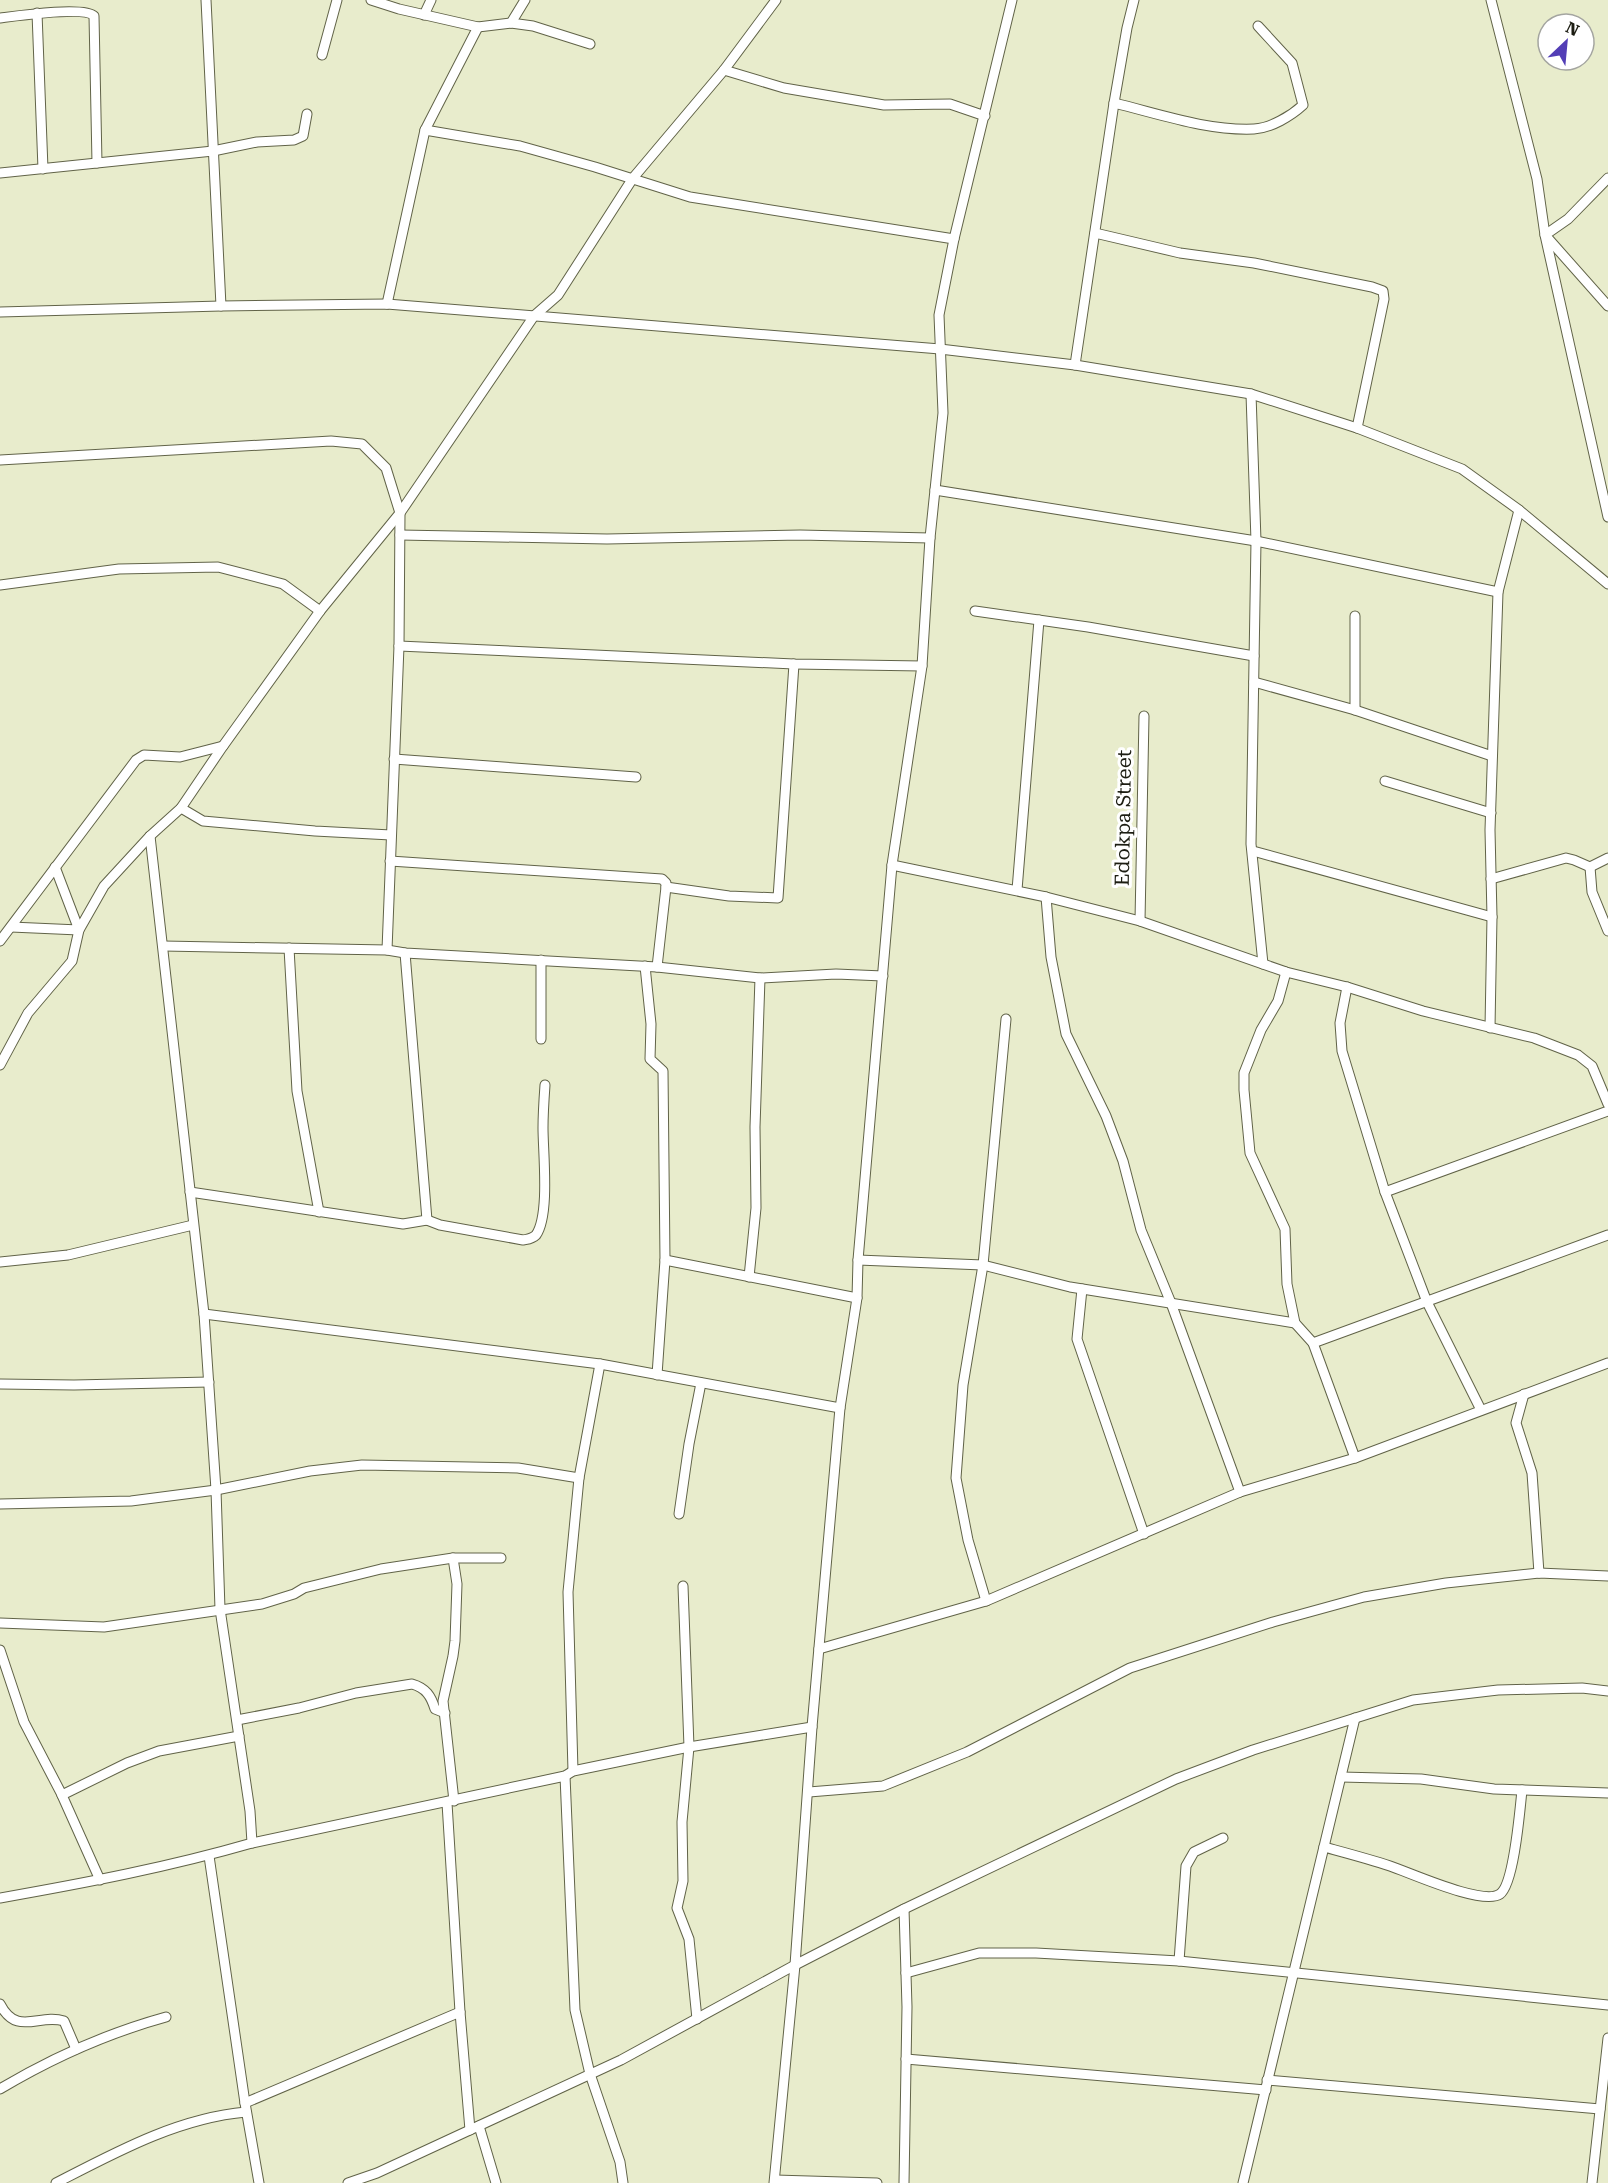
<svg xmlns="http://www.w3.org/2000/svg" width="1608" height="2183" viewBox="0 0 1608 2183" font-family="'Roboto Serif',serif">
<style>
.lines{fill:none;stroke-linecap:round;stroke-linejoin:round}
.minor-casing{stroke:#616348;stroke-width:11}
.minor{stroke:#fff;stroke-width:9}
.labels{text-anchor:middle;stroke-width:6;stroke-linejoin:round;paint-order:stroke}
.street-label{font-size:20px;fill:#1c1d12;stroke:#fff}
</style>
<rect width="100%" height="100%" fill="#e8eccc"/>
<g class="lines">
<g class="minor-casing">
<g id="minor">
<path d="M 206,0 L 221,306"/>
<path d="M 371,0 L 399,9 L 478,27 L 511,23 L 533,26 L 590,44"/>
<path d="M 1491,0 L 1537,179 L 1545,235 L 1608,517"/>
<path d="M 37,13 L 43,169"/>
<path d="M 424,15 L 431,0"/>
<path d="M 0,18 C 16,16 85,6 94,16 L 97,163"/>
<path d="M 511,23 L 525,0"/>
<path d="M 322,55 L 337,0"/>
<path d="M 724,70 L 784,88 L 884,105 L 950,104 L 985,116"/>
<path d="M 1114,103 C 1160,114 1207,131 1254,129 C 1271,128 1291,116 1303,105 L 1292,63 L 1258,26"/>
<path d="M 425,130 L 478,27"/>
<path d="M 0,173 L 213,151 L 257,142 L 294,140 L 303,136 L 307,114"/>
<path d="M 1608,178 L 1568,219 L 1545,235 L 1608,306"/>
<path d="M 1095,233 L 1180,253 L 1254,263 L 1372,287 L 1383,291 L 1384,299 L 1357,428"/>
<path d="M 387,304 L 425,130 L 520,146 L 595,167 L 690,197 L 954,239"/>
<path d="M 0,312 L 221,306 L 387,304 L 940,349 L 1075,365 L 1251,394 L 1357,428 L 1462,469 L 1519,510 L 1608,584"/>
<path d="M 1075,365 L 1114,103 L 1127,28 L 1134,0"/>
<path d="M 1251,394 L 1256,541 L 1251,844 L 1263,964"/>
<path d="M 0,460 L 331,441 L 362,444 L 386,468 L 400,513 L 399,646 L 387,950"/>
<path d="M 935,490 L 1256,541 L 1498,592"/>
<path d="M 400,535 L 607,539 L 800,535 L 930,538"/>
<path d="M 0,585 L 119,569 L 218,567 L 283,584 L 320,611"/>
<path d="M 975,611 L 1088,627 L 1254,656"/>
<path d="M 399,646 L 794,664 L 922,666"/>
<path d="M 1254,682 L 1355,710 L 1492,756"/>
<path d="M 1355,710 L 1355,616"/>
<path d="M 394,759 L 636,777"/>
<path d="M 1385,781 L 1491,813"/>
<path d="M 181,808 L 203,821 L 315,831 L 391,835"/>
<path d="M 1253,851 L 1492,917"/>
<path d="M 390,861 L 662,879 L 666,883 L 666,887 L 657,967"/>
<path d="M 892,865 L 1046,897 L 1140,921 L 1286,972 L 1347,987 L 1423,1011 L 1534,1038 L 1578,1055 L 1592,1066 L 1608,1104"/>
<path d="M 1590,867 L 1592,892 L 1608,931"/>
<path d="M 1590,867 L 1608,858"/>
<path d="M 1491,879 L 1566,858 L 1574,860 L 1590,867"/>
<path d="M 666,887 L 729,896 L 778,898 L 794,664"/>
<path d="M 1017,890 L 1039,620"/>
<path d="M 1046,897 L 1051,957 L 1066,1034 L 1106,1116 L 1123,1161 L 1141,1230 L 1171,1303 L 1240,1492"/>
<path d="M 1140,921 L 1144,716"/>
<path d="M 11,927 L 79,930 L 55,867"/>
<path d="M 0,941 L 136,760 L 144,755 L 180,757 L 223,746"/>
<path d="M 163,946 L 387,950 L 405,953 L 657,967 L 760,978 L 836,974 L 883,976"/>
<path d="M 289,948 L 297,1091 L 319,1212"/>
<path d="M 541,960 L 541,1039"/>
<path d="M 645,966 L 651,1024 L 650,1059 L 663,1071 L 665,1260 L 657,1375"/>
<path d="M 1286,972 L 1278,1001 L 1261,1030 L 1244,1073 L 1244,1090 L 1250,1153 L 1285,1229 L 1287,1284 L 1295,1323 L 1313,1343 L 1355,1458"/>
<path d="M 1347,987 L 1340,1023 L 1342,1051 L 1385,1192 L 1427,1302 L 1481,1410"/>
<path d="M 1490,1028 L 1492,917 L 1490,830 L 1498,592 L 1519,510"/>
<path d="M 0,1065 L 28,1013 L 72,961 L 79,930 L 104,886 L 150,836 L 181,808 L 223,746 L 320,611 L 400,513 L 534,316 L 558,295 L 633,178 L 724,70 L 776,0"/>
<path d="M 190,1192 L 403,1224 L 427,1220 L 405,953"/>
<path d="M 1385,1192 L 1608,1111"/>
<path d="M 427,1220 L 440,1225 L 523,1240 C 528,1239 532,1239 536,1235 C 550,1215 543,1153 543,1128 C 543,1114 544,1099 545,1085"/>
<path d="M 665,1260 L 857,1298"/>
<path d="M 858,1260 L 983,1265 L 1070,1287 L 1295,1323"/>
<path d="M 0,1262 L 68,1255 L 193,1225"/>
<path d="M 749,1277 L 756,1208 L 755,1127 L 760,978"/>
<path d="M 1082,1289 L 1077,1339 L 1144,1534"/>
<path d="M 204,1314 L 600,1364 L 840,1408"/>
<path d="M 1313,1343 L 1608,1235"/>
<path d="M 0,1384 L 74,1385 L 209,1382"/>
<path d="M 1524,1394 L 1516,1423 L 1532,1473 L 1539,1573"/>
<path d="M 0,1504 L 131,1501 L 216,1490 L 310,1471 L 362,1465 L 518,1468 L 579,1478"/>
<path d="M 679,1514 L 689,1444 L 701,1383"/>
<path d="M 453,1558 L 457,1584 L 455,1641 L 453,1656 L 443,1701 L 454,1801"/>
<path d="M 683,1586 L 689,1747 L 682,1822 L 683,1881 L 677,1908 L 689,1939 L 697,2019"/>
<path d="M 986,1601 L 968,1540 L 956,1478 L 963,1385 L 983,1265 L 1006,1019"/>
<path d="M 0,1623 L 104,1627 L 262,1604 L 294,1594 L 304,1588 L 381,1569 L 453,1558 L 501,1558"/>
<path d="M 819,1649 L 986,1601 L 1240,1492 L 1355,1458 L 1608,1363"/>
<path d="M 0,1650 L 24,1722 L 61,1793 L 100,1880"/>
<path d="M 237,1720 L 299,1708 L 356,1693 L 412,1684 C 426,1688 431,1696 435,1709 L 445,1713"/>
<path d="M 573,1771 L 568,1592 L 579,1478 L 600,1364"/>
<path d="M 565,1776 L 575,2010 L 590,2074 L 620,2162 L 623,2183"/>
<path d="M 1341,1777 L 1421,1779 L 1494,1789 L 1608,1793"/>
<path d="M 809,1792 L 883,1786 L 967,1752 L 1130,1668 L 1273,1622 L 1364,1597 L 1446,1583 L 1539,1573 L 1608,1576"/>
<path d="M 62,1795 L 127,1763 L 159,1751 L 239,1736"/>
<path d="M 447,1803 L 460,2012 L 470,2130"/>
<path d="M 252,1843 L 565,1776 L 573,1771 L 689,1747 L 812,1727"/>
<path d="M 1324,1847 C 1346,1853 1369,1859 1390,1866 C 1411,1873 1483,1906 1500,1894 C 1514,1884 1520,1809 1522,1790"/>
<path d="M 209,1856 L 245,2103 L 259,2183"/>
<path d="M 0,1898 C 85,1883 169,1867 252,1843 L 250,1811 L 220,1609 L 216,1490 L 204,1314 L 150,836"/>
<path d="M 1179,1961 L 1186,1866 L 1194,1852 L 1223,1838"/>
<path d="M 906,1973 L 979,1953 L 1036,1953 L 1179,1961 L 1608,2005"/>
<path d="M 0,2004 C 17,2037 39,2013 64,2021 L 76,2049"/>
<path d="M 906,2059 L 1266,2090"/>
<path d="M 1267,2080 L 1600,2109"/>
<path d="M 0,2089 C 52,2058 108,2033 166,2017"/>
<path d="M 245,2103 L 460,2012"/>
<path d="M 479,2126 L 496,2183"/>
<path d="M 775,2180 L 877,2183"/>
<path d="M 56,2183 C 116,2152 178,2118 246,2112"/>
<path d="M 348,2183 L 377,2173 L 621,2060 L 795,1965 L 904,1909 L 1176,1779 L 1253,1750 L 1413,1700 L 1498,1690 L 1582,1688 L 1608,1691"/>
<path d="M 774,2183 L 795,1965 L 812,1727 L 840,1408 L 857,1298 L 858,1260 L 892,865 L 922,666 L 930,538 L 943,413 L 939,315 L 954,239 L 1012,0"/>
<path d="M 904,2183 L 907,2007 L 904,1909"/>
<path d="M 1243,2183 L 1355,1718"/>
<path d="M 1592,2183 L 1608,2038"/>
</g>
</g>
<use href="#minor" class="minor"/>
</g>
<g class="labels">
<g class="street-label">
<text transform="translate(1123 818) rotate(-89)" y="7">Edokpa Street</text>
</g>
</g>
<g transform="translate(1566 42) rotate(26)"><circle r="28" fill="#ffffff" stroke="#a4a5a0" stroke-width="1.5"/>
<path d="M0-4.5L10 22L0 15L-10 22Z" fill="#533eb6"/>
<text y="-9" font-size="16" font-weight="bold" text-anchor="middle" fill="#1c1d12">N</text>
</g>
</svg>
